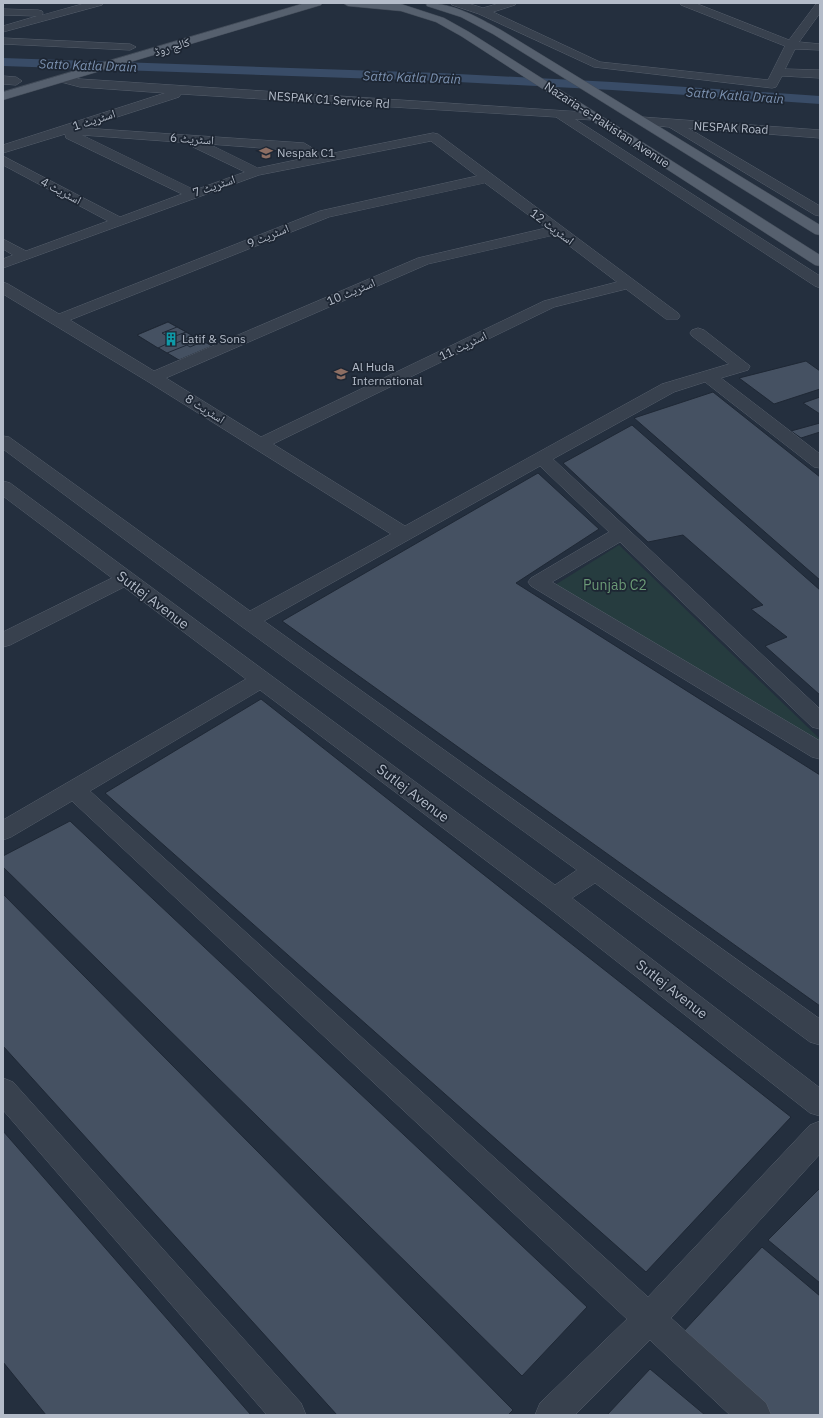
<svg xmlns="http://www.w3.org/2000/svg" width="823" height="1418" viewBox="0 0 823 1418" font-family="'IBM Plex Sans','Noto Naskh Arabic',sans-serif">
<style>
.green{fill:#263c3f}
.lines{fill:none;stroke-linecap:round;stroke-linejoin:round}
.canal{fill:#394c67;fill-rule:evenodd}
.building{fill:#455162;stroke:#1f2835}
.minor-casing{stroke:#565f6c;stroke-width:1}
.major-casing{stroke:#414a57;stroke-width:1}
.minor{fill:#38414e;fill-rule:evenodd}
.major{fill:#56606e;fill-rule:evenodd}
.labels{text-anchor:middle;stroke-width:3.5;stroke-linejoin:round;paint-order:stroke}
.far-street-label{font-size:12px;fill:#b4bcc9;stroke:#1d2633}
.far-poi-label{font-size:12px;fill:#b4bcc9;stroke:#1d2633;text-anchor:start}
.far-water-label{font-size:13px;font-style:italic;fill:#7c92b1;stroke:#1d2633}
.park-label{font-size:14px;fill:#6b9a76;stroke:#1d2633}
.street-label{font-size:14px;fill:#b4bcc9;stroke:#1d2633}
</style>
<rect width="100%" height="100%" fill="#242f3e"/>
<path class="green" d="M 619,545 L 820,739 L 820,742 L 555,585 Z"/>
<g class="lines">
<path class="canal" d="M 3,58 L 439,73 L 612,82 L 820,96 L 820,104 L 612,90 L 439,81 L 3,66 Z"/>
</g>
<g class="building">
<path d="M 168,322 L 177,327 L 212,346 L 179,360 L 137,335 Z"/>
<path d="M 168,322 L 193,336 L 204,341 L 190,347 L 187,345 L 167,353 L 137,335 Z"/>
<path d="M 168,322 L 193,336 L 176,343 L 173,341 L 158,348 L 137,335 Z"/>
<path d="M 177,327 L 186,332 L 170,338 L 162,333 Z"/>
<path d="M 806,361 L 820,371 L 820,389 L 774,404 L 739,378 Z"/>
<path d="M 713,392 L 820,477 L 820,580 L 634,418 Z"/>
<path d="M 820,397 L 820,414 L 803,403 Z"/>
<path d="M 820,423 L 820,432 L 801,438 L 791,431 Z"/>
<path d="M 632,425 L 820,590 L 820,695 L 765,646 L 787,637 L 751,609 L 763,605 L 683,535 L 648,542 L 563,463 Z"/>
<path d="M 538,473 L 599,529 L 516,583 L 820,775 L 820,1006 L 282,621 Z"/>
<path d="M 261,699 L 791,1117 L 646,1272 L 105,793 Z"/>
<path d="M 70,821 L 587,1307 L 522,1376 L 3,867 L 3,856 Z"/>
<path d="M 3,894 L 513,1410 L 508,1415 L 337,1415 L 3,1046 Z"/>
<path d="M 3,1131 L 251,1415 L 46,1415 L 3,1362 Z"/>
<path d="M 820,1188 L 820,1283 L 768,1240 Z"/>
<path d="M 762,1247 L 820,1296 L 820,1415 L 772,1415 L 682,1333 Z"/>
<path d="M 650,1369 L 705,1415 L 607,1415 Z"/>
</g>
<g class="lines">
<g class="minor-casing">
<g id="minor">
<path d="M 86,3 L 103,3 L 102,5 L 3,32 L 3,26 L 37,16 L 3,15 L 3,9 L 38,10 L 42,11 L 43,13 L 42,15 Z"/>
<path d="M 451,3 L 467,3 L 483,8 L 500,3 L 516,3 L 515,5 L 493,12 L 600,62 L 768,80 L 785,46 L 681,5 L 680,3 L 695,3 L 789,40 L 816,4 L 820,3 L 820,13 L 799,42 L 820,44 L 820,50 L 795,49 L 785,69 L 820,70 L 820,78 L 782,76 L 776,87 L 772,88 L 594,67 L 479,14 L 452,5 Z"/>
<path d="M 3,38 L 130,44 L 136,47 L 130,50 L 3,44 Z"/>
<path d="M 65,75 L 80,79 L 598,113 L 600,116 L 594,120 L 575,119 L 820,276 L 820,288 L 815,286 L 556,117 L 181,94 L 179,97 L 83,128 L 304,143 L 324,155 L 433,133 L 438,134 L 678,313 L 680,316 L 678,319 L 666,319 L 626,289 L 554,307 L 273,444 L 405,526 L 662,384 L 729,364 L 692,336 L 690,333 L 692,330 L 698,328 L 704,330 L 750,366 L 748,370 L 721,378 L 820,454 L 820,468 L 814,467 L 705,382 L 674,392 L 553,459 L 820,709 L 820,729 L 812,727 L 620,542 L 552,582 L 820,741 L 820,759 L 812,757 L 531,586 L 528,582 L 531,578 L 609,532 L 540,466 L 264,621 L 820,1019 L 820,1045 L 810,1042 L 595,883 L 572,898 L 820,1088 L 820,1116 L 810,1113 L 545,905 L 260,690 L 90,791 L 648,1297 L 810,1125 L 820,1121 L 820,1154 L 671,1318 L 766,1403 L 771,1415 L 730,1415 L 650,1340 L 575,1415 L 535,1415 L 540,1403 L 627,1319 L 72,801 L 11,837 L 3,840 L 3,820 L 246,679 L 124,587 L 10,645 L 3,647 L 3,632 L 112,578 L 3,496 L 3,481 L 10,483 L 555,885 L 577,870 L 241,626 L 3,449 L 3,436 L 9,437 L 250,611 L 391,534 L 147,381 L 3,294 L 3,282 L 8,284 L 59,314 L 320,211 L 477,176 L 431,141 L 259,175 L 3,268 L 3,259 L 13,255 L 3,249 L 3,239 L 26,251 L 108,221 L 3,165 L 3,156 L 120,217 L 182,194 L 66,138 L 65,134 L 3,153 L 3,145 L 165,93 L 80,87 L 61,82 L 59,79 ZM 82,135 L 192,143 L 193,147 L 245,172 L 195,190 ZM 209,144 L 301,151 L 310,157 L 258,168 ZM 485,183 L 546,228 L 418,258 L 154,371 L 70,320 L 329,217 ZM 555,235 L 617,282 L 544,301 L 261,437 L 166,378 L 428,264 Z"/>
<path d="M 3,76 L 16,77 L 22,81 L 16,85 L 3,84 Z"/>
<path d="M 642,117 L 820,130 L 820,138 L 688,128 L 820,206 L 820,216 L 815,215 L 669,127 L 638,124 L 636,121 L 638,118 Z"/>
<path d="M 3,1078 L 13,1082 L 301,1403 L 306,1415 L 267,1415 L 3,1110 Z"/>
</g>
</g>
<g class="major-casing">
<g id="major">
<path d="M 305,3 L 322,3 L 321,5 L 3,100 L 3,92 Z"/>
<path d="M 343,3 L 398,3 L 444,18 L 469,32 L 820,255 L 820,266 L 815,265 L 461,36 L 436,22 L 401,11 L 348,6 Z"/>
<path d="M 426,3 C 454,3 477,17 501,30 L 820,225 L 820,235 L 815,234 L 493,34 L 461,17 L 427,6 Z"/>
</g>
</g>
<use href="#minor" class="minor"/>
<use href="#major" class="major"/>
</g>
<defs>
<g id="school-bare" transform="scale(1.08)"><path d="M0-5L7-2L0 1L-7-2ZM-4 1L0 2.5L4 1V4Q0 6-4 4Z" fill="#8d6e63" stroke="#1d2633" stroke-width="2.5" paint-order="stroke"/></g>
<g id="building-bare" transform="scale(1.08)"><path d="M-4-6H4V6H1V3H-1V6H-4ZM-2.5-4.3h1.7v1.8h-1.7ZM.8-4.3h1.7v1.8H.8ZM-2.5-1h1.7V.8h-1.7ZM.8-1h1.7V.8H.8Z" fill="#0f9aa8" stroke="#1d2633" stroke-width="2.5" paint-order="stroke"/></g>
<g id="university-bare" transform="scale(1.08)"><path d="M0-5L7-2L0 1L-7-2ZM-4 1L0 2.5L4 1V4Q0 6-4 4Z" fill="#8d6e63" stroke="#1d2633" stroke-width="2.5" paint-order="stroke"/></g>
</defs>
<g fill-rule="evenodd">
<use href="#school-bare" x="266" y="153"/>
<use href="#building-bare" x="171" y="339"/>
<use href="#university-bare" x="341" y="374"/>
</g>
<g class="labels">
<g class="far-street-label">
<text transform="translate(172 47) rotate(-17)" y="4">کالج روڈ</text>
<text transform="translate(329 100) rotate(4)" y="4">NESPAK C1 Service Rd</text>
<text transform="translate(94 120) rotate(-18)" y="4">اسٹریٹ 1</text>
<text transform="translate(607 125) rotate(33)" y="4">Nazaria-e-Pakistan Avenue</text>
<text transform="translate(731 128) rotate(3)" y="4">NESPAK Road</text>
<text transform="translate(192 139) rotate(4)" y="4">اسٹریٹ 6</text>
<text transform="translate(214 186) rotate(-19)" y="4">اسٹریٹ 7</text>
<text transform="translate(61 191) rotate(28)" y="4">اسٹریٹ 4</text>
<text transform="translate(552 227) rotate(37)" y="4">اسٹریٹ 12</text>
<text transform="translate(268 236) rotate(-22)" y="4">اسٹریٹ 9</text>
<text transform="translate(351 292) rotate(-23)" y="4">اسٹریٹ 10</text>
<text transform="translate(463 346) rotate(-26)" y="4">اسٹریٹ 11</text>
<text transform="translate(205 409) rotate(32)" y="4">اسٹریٹ 8</text>
</g>
<g class="far-poi-label">
<text x="277" y="157">Nespak C1</text>
<text x="182" y="343">Latif &amp; Sons</text>
<text x="352" y="371">Al Huda<tspan x="352" dy="14">International</tspan></text>
</g>
<g class="far-water-label">
<text transform="translate(88 65) rotate(2)" y="5">Satto Katla Drain</text>
<text transform="translate(412 77) rotate(2)" y="5">Satto Katla Drain</text>
<text transform="translate(735 95) rotate(4)" y="5">Satto Katla Drain</text>
</g>
<g class="park-label">
<text x="615" y="590">Punjab C2</text>
</g>
<g class="street-label">
<text transform="translate(153 600) rotate(37)" y="5">Sutlej Avenue</text>
<text transform="translate(413 793) rotate(37)" y="5">Sutlej Avenue</text>
<text transform="translate(672 989) rotate(38)" y="5">Sutlej Avenue</text>
</g>
</g>
<rect width="823" height="1418" fill="none" stroke="#b4bcc9" stroke-width="8"/>
</svg>
